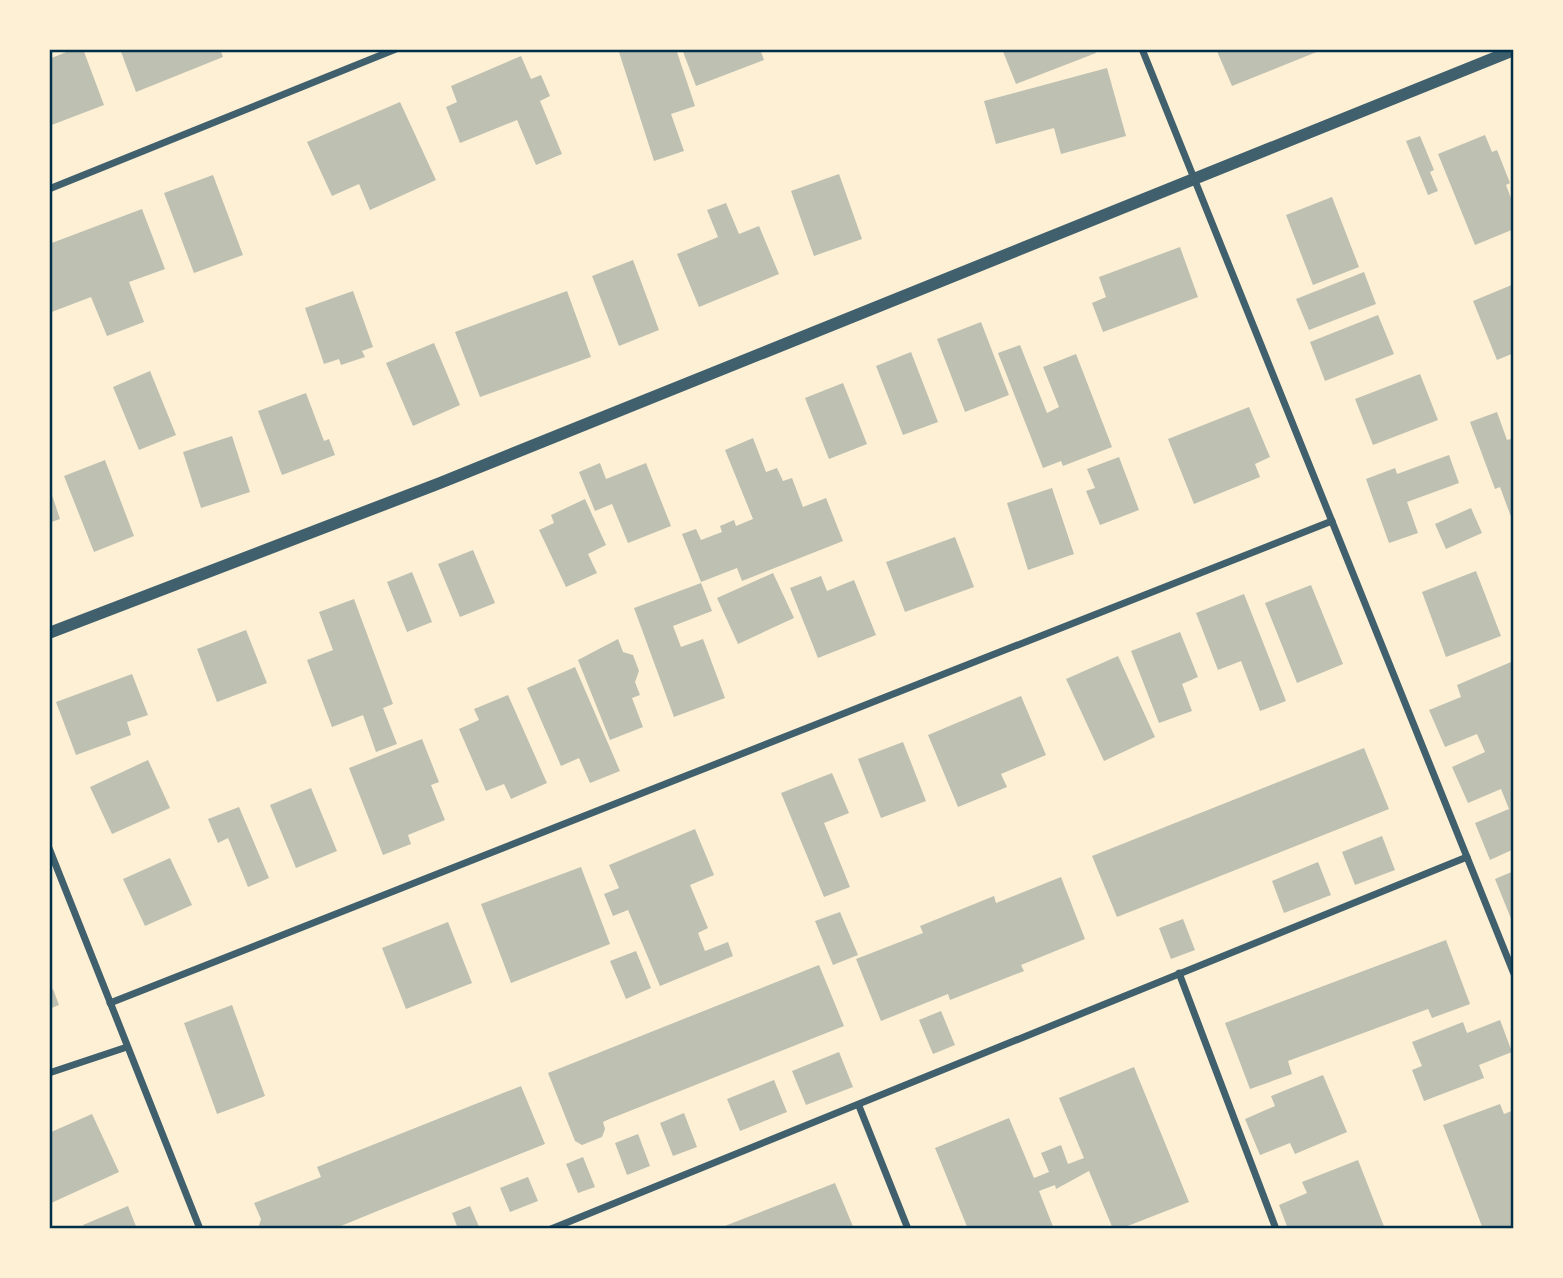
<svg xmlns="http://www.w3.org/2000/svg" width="1563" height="1278" viewBox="0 0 1563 1278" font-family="Poppins,sans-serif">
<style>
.building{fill:#bec0b2}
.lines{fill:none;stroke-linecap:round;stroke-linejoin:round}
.minor{stroke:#3f606c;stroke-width:7}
.tertiary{stroke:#3f606c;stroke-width:12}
.neatline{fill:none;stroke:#003049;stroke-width:2.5}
</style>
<rect width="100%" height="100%" fill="#fdf0d5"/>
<g class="building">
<path d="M 74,49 L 83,49 L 104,105 L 49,126 L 49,59 Z"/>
<path d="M 120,49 L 220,49 L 223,57 L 136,92 Z"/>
<path d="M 618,49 L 676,49 L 695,106 L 671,114 L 684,151 L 654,161 Z"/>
<path d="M 682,49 L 760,49 L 764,60 L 696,86 Z"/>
<path d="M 1002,49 L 1094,49 L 1096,53 L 1016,84 Z"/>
<path d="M 1216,49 L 1324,49 L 1232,86 Z"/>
<path d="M 521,56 L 531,79 L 541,75 L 550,96 L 540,101 L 562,154 L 536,165 L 517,120 L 460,143 L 446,107 L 457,102 L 451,86 Z"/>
<path d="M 1107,68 L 1126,136 L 1061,154 L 1054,128 L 996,144 L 984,101 Z"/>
<path d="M 400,102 L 436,180 L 370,210 L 359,184 L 332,196 L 307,142 Z"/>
<path d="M 1485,135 L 1492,152 L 1497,150 L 1510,183 L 1506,185 L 1514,206 L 1514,229 L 1475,245 L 1438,154 Z"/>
<path d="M 1420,136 L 1434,170 L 1430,172 L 1438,191 L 1428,195 L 1406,141 Z"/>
<path d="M 839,174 L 862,239 L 814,256 L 791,191 Z"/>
<path d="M 213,175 L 243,255 L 194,273 L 164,193 Z"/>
<path d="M 1332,197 L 1359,267 L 1313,285 L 1286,215 Z"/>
<path d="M 726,203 L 739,234 L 759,226 L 779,274 L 699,307 L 677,254 L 718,237 L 707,210 Z"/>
<path d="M 142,209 L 165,269 L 129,282 L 144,322 L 107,336 L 91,297 L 49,313 L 49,244 Z"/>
<path d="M 1180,247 L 1198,297 L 1103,332 L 1092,303 L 1106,297 L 1099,277 Z"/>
<path d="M 633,260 L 659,330 L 619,346 L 592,276 Z"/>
<path d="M 1364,272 L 1376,304 L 1309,330 L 1296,299 Z"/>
<path d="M 1514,284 L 1514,353 L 1497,360 L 1473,301 Z"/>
<path d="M 353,291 L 373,347 L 362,351 L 365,357 L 341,365 L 339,359 L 324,364 L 305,308 Z"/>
<path d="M 567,291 L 591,357 L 480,397 L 455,332 Z"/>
<path d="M 1378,315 L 1394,354 L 1325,381 L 1310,342 Z"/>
<path d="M 981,322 L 1009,395 L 965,412 L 937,339 Z"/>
<path d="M 434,343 L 460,405 L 413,426 L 386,363 Z"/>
<path d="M 1020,345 L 1047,413 L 1059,407 L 1043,367 L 1076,354 L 1112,447 L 1063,466 L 1061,461 L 1043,468 L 998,353 Z"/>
<path d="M 911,352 L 938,422 L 903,435 L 876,366 Z"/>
<path d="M 150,371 L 176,435 L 139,450 L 113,387 Z"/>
<path d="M 1420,374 L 1438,420 L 1373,445 L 1355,399 Z"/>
<path d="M 843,383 L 867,444 L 829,459 L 805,398 Z"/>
<path d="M 306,393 L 324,441 L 329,439 L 335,455 L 282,475 L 258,411 Z"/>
<path d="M 1249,407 L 1270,457 L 1255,464 L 1260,477 L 1194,504 L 1168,439 Z"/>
<path d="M 1497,412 L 1507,440 L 1514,438 L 1514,525 L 1500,487 L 1495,489 L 1470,422 Z"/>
<path d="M 232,436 L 250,492 L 201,508 L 183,452 Z"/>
<path d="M 753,438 L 766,472 L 777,468 L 783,481 L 792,478 L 803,507 L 826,498 L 843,541 L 742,581 L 737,568 L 701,582 L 682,534 L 696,529 L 701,540 L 722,532 L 720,526 L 734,520 L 736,526 L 753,519 L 725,450 Z"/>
<path d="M 1449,455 L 1459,483 L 1407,502 L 1418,533 L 1389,543 L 1366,479 L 1395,468 L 1397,474 Z"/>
<path d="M 1119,457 L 1139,510 L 1100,525 L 1086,491 L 1095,488 L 1087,469 Z"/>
<path d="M 105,460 L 134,536 L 94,552 L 64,476 Z"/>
<path d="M 600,463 L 606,479 L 646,463 L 671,526 L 628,543 L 612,504 L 595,511 L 579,472 Z"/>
<path d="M 49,486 L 60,519 L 49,523 Z"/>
<path d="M 1052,488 L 1074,554 L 1028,570 L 1007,503 Z"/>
<path d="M 585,499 L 606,545 L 588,554 L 597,573 L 566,587 L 539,530 L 554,523 L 551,515 Z"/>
<path d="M 1471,508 L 1482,533 L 1446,549 L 1435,524 Z"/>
<path d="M 955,537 L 974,587 L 905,612 L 886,562 Z"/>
<path d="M 473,550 L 495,603 L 460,617 L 438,564 Z"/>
<path d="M 1476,571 L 1501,636 L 1446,657 L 1422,592 Z"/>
<path d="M 412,572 L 432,622 L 407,632 L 387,582 Z"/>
<path d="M 773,573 L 794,618 L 738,644 L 717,598 Z"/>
<path d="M 821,576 L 827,591 L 854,580 L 876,635 L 818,658 L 790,588 Z"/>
<path d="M 701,583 L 712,611 L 673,626 L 681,647 L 703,639 L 725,698 L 674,717 L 634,608 Z"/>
<path d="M 1311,585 L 1343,664 L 1297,683 L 1265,603 Z"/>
<path d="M 1244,594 L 1286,701 L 1260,711 L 1241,661 L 1218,670 L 1196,613 Z"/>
<path d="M 354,599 L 393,704 L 383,708 L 397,744 L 376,752 L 363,715 L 332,727 L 307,660 L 333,650 L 319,612 Z"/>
<path d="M 246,630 L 267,683 L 217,702 L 197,649 Z"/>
<path d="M 1180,632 L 1198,677 L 1182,684 L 1192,711 L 1159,723 L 1131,651 Z"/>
<path d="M 618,639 L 623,652 L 633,655 L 639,671 L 635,682 L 640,695 L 632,698 L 643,727 L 610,740 L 578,660 Z"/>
<path d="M 1118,656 L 1155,737 L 1104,761 L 1066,679 Z"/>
<path d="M 1511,662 L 1514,670 L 1514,849 L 1490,860 L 1475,823 L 1509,809 L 1501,789 L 1468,803 L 1452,767 L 1485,752 L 1477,734 L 1445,747 L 1429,710 L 1461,697 L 1457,685 Z"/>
<path d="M 575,667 L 620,771 L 590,783 L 579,758 L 561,766 L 527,688 Z"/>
<path d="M 132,674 L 148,715 L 127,722 L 131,735 L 76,755 L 56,702 Z"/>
<path d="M 508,695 L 547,783 L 511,799 L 504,784 L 486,791 L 459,729 L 479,720 L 474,709 Z"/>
<path d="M 1021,696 L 1046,755 L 1001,774 L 1007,787 L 958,807 L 928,735 Z"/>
<path d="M 422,739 L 439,782 L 431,785 L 445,820 L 408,835 L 411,844 L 383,855 L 349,768 Z"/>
<path d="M 903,742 L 926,801 L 881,818 L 858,759 Z"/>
<path d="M 1364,748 L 1389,809 L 1117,917 L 1092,856 Z"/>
<path d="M 148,760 L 170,808 L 112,834 L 90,787 Z"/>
<path d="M 832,773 L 849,813 L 824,823 L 850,887 L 824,897 L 781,793 Z"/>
<path d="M 311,788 L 337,851 L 296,868 L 270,805 Z"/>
<path d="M 239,807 L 269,878 L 248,887 L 228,838 L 218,843 L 208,819 Z"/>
<path d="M 695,829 L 714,875 L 690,885 L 708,928 L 698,933 L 705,951 L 728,942 L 733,956 L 660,986 L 628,910 L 613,916 L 604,894 L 619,888 L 609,865 Z"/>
<path d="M 1382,836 L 1395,870 L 1355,885 L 1342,852 Z"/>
<path d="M 170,858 L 192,905 L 145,926 L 123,879 Z"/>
<path d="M 1318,862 L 1331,895 L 1284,913 L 1272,881 Z"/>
<path d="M 581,867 L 610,944 L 511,983 L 481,904 Z"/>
<path d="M 1514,871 L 1514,920 L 1512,921 L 1495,879 Z"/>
<path d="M 1061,877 L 1085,939 L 1021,965 L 1024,971 L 950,1000 L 948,994 L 881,1021 L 856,959 L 923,933 L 920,926 L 994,896 L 996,903 Z"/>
<path d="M 840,912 L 858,955 L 833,965 L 815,921 Z"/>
<path d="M 1183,919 L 1195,950 L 1171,959 L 1159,928 Z"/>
<path d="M 448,922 L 472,983 L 406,1009 L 382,948 Z"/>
<path d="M 1446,940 L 1470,1004 L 1432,1018 L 1428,1009 L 1288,1061 L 1292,1074 L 1250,1089 L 1225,1023 Z"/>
<path d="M 636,951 L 651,988 L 626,999 L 610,961 Z"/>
<path d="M 819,965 L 844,1026 L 607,1120 L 603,1122 L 605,1129 L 602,1137 L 582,1145 L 575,1141 L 548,1073 Z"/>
<path d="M 53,989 L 59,1005 L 49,1009 L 49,990 Z"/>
<path d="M 232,1005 L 265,1096 L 217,1114 L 184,1023 Z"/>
<path d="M 941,1011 L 955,1045 L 933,1054 L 919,1020 Z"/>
<path d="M 1500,1020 L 1512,1052 L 1479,1065 L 1484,1078 L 1424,1101 L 1412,1070 L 1422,1066 L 1412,1042 L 1463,1022 L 1467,1033 Z"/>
<path d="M 839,1052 L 853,1087 L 806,1105 L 792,1071 Z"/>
<path d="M 1134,1067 L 1189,1202 L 1120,1229 L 1113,1229 L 1089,1171 L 1056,1189 L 1055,1185 L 1039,1191 L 1054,1229 L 968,1229 L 935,1148 L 1009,1118 L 1034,1178 L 1049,1172 L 1041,1153 L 1061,1145 L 1068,1164 L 1084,1158 L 1059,1098 Z"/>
<path d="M 1323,1075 L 1347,1132 L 1295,1154 L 1290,1143 L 1260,1155 L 1245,1119 L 1275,1106 L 1271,1096 Z"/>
<path d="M 774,1080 L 787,1112 L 740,1131 L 727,1099 Z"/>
<path d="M 521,1086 L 545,1144 L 375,1212 L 341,1226 L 342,1229 L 258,1229 L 261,1219 L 254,1203 L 321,1177 L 317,1167 Z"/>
<path d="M 1500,1104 L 1504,1114 L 1514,1110 L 1514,1229 L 1483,1229 L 1443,1125 Z"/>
<path d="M 684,1113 L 697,1147 L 673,1156 L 660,1123 Z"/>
<path d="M 92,1114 L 119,1172 L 49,1204 L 49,1133 Z"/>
<path d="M 638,1134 L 650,1166 L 627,1175 L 615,1143 Z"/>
<path d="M 583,1157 L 595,1187 L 578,1193 L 566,1164 Z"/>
<path d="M 1358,1160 L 1385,1229 L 1288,1229 L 1279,1205 L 1307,1193 L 1302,1182 Z"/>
<path d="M 528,1177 L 538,1201 L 510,1212 L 500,1188 Z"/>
<path d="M 835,1183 L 854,1229 L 717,1229 Z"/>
<path d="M 128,1206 L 137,1229 L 85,1229 L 83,1225 Z"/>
<path d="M 470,1206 L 480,1229 L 458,1229 L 452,1213 Z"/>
</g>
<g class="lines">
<g class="minor">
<path d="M 1142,49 L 1514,974"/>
<path d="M 49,189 L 396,49"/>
<path d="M 49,848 L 200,1229"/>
<path d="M 1179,973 L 1276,1229"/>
<path d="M 110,1003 L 1332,521"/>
<path d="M 49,1073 L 127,1047"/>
<path d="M 859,1106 L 908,1229"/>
<path d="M 551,1229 L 1467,857"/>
</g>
<path class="tertiary" d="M 49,633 L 440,483 L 1514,50"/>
</g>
<rect width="1563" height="1278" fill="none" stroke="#fdf0d5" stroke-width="102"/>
<rect x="51" y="51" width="1461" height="1176" class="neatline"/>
</svg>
